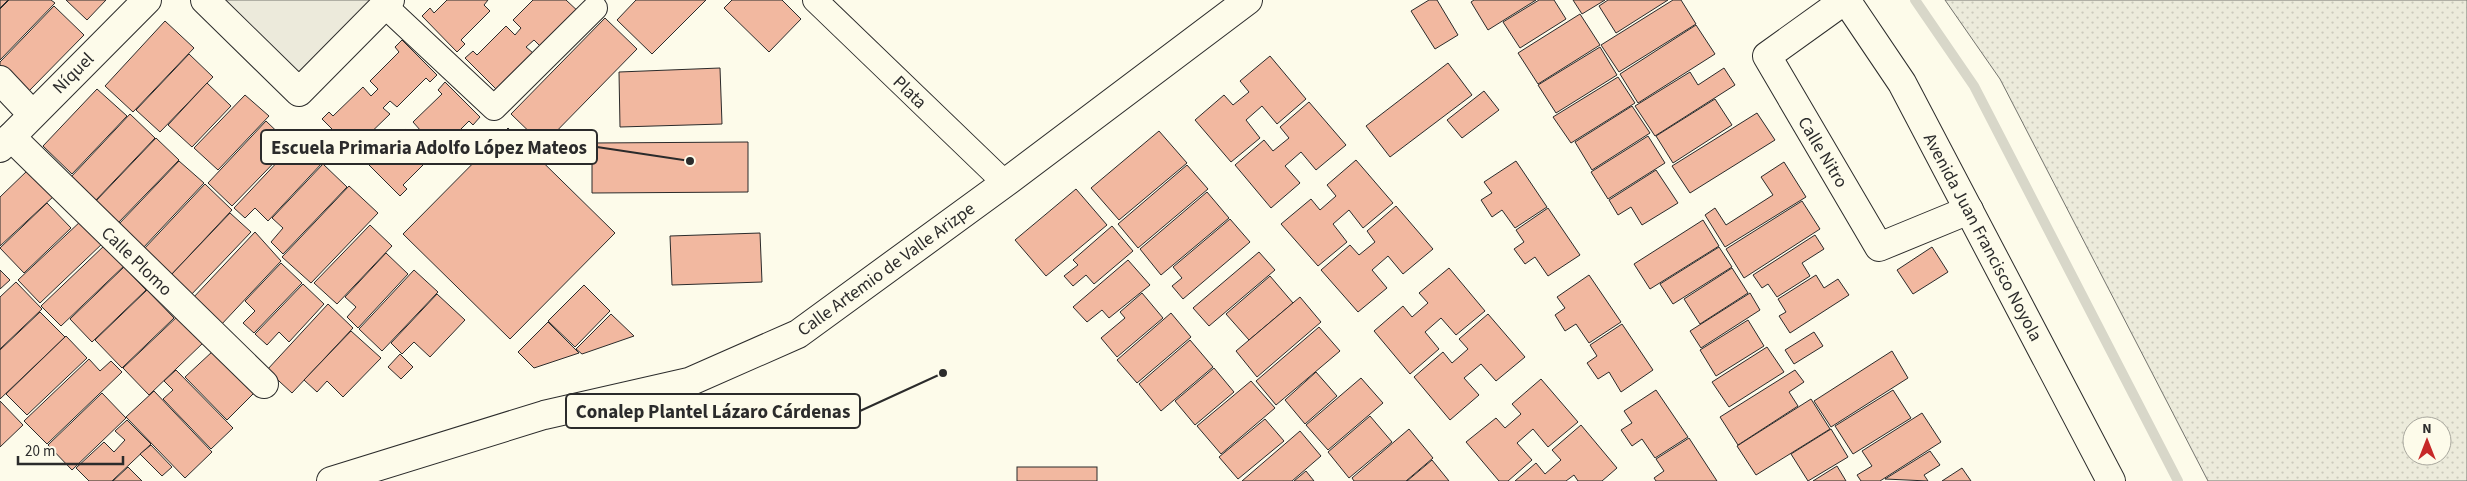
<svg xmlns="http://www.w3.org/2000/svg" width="2467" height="481" viewBox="0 0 2467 481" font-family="'Source Sans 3',sans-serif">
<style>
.grass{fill:url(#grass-dots);stroke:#74746e;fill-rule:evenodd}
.parking{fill:#eceadb;stroke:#74746e}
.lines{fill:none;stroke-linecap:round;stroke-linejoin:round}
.stream{stroke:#d8d7c9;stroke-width:10}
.building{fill:#f2b8a0;stroke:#2b2b2b}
.pedestrian-casing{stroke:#2b2b2b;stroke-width:26}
.minor-casing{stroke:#2b2b2b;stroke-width:30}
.tertiary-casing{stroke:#2b2b2b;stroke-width:30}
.pedestrian{stroke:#fdfbea;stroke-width:24}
.minor{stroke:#fdfbea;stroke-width:28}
.tertiary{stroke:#fdfbea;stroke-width:28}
.labels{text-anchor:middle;stroke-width:4;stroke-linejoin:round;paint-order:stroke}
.street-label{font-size:18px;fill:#2b2b2b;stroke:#fdfbea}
.leader{fill:none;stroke:#2b2b2b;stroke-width:2}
.callout-dot{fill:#2b2b2b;stroke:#fdfbea;stroke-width:2}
.callout{fill:#fdfbea;stroke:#2b2b2b;stroke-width:2}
.callout-label{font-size:19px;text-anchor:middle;font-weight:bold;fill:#2b2b2b}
</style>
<defs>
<pattern id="grass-dots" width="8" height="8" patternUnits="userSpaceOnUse" patternTransform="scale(1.25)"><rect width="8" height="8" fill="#ecebdb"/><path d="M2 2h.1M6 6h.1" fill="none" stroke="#cbcabc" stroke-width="1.8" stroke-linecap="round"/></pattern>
</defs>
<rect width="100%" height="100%" fill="#fdfbea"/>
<path class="grass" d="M 1945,0 L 2467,0 L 2467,481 L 2208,481 L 2000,79 ZM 2412,426 L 2442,426 L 2442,456 L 2412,456 Z"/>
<path class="parking" d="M 205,0 L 390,0 L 299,92 Z"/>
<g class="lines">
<path class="stream" d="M 1915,0 L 1974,86 L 2178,481"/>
</g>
<g class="building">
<path d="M 0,0 L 8,0 L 0,8 Z"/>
<path d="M 9,0 L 51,0 L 55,3 L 0,60 L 0,9 Z"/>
<path d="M 66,0 L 106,0 L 87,20 Z"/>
<path d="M 447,0 L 488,0 L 484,5 L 490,11 L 461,40 L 465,44 L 457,52 L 422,16 L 430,8 L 434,13 Z"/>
<path d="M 533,0 L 566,0 L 581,14 L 540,46 L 534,40 L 526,47 L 533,53 L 504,82 L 508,86 L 500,93 L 465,58 L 473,51 L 477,55 L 506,26 L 515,35 L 521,28 L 513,20 Z"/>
<path d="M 636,0 L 706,0 L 652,54 L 617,20 Z"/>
<path d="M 732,0 L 782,0 L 801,19 L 769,52 L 724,8 Z"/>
<path d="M 1429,0 L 1437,0 L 1458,35 L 1435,49 L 1411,11 Z"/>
<path d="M 1474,0 L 1536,0 L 1488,30 L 1471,2 Z"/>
<path d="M 1539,0 L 1554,0 L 1566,19 L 1520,48 L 1503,22 Z"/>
<path d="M 1573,0 L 1605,0 L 1582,14 Z"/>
<path d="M 1608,0 L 1668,0 L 1616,33 L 1599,6 Z"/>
<path d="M 1673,0 L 1681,0 L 1696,24 L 1619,72 L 1601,45 Z"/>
<path d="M 54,6 L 84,35 L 28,92 L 0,66 L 0,62 Z"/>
<path d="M 1580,14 L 1600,45 L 1538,84 L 1518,53 Z"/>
<path d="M 605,18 L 637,49 L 543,145 L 511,114 Z"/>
<path d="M 165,21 L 194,48 L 133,112 L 105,86 Z"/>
<path d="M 1696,25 L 1715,54 L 1638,103 L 1620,74 Z"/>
<path d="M 402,40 L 437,75 L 430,82 L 426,78 L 397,107 L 390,101 L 383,108 L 390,114 L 360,143 L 365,147 L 357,154 L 322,119 L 329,112 L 333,116 L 363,87 L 371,96 L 378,89 L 370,81 L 399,52 L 395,47 Z"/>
<path d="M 1600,47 L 1617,75 L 1556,113 L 1538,85 Z"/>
<path d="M 189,54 L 213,77 L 160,132 L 136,110 Z"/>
<path d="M 1270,56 L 1306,99 L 1277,124 L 1262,106 L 1246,120 L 1260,138 L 1231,162 L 1195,120 L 1224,95 L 1233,105 L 1249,92 L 1240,81 Z"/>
<path d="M 1448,63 L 1472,95 L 1390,157 L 1366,126 Z"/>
<path d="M 720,68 L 722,124 L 620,127 L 619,72 Z"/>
<path d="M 1724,68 L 1735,85 L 1655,136 L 1635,106 L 1690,72 L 1698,85 Z"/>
<path d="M 1618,77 L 1635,103 L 1571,143 L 1553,117 Z"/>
<path d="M 445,82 L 480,117 L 473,125 L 469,121 L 440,150 L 434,143 L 426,150 L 432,156 L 403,185 L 407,189 L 400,196 L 365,161 L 372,154 L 376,158 L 406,129 L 415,138 L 421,131 L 413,122 L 442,94 L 438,90 Z"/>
<path d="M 207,83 L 231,106 L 192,147 L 168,125 Z"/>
<path d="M 97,89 L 127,116 L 72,174 L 43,146 Z"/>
<path d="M 1484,91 L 1499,110 L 1462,138 L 1447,120 Z"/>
<path d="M 245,95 L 269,116 L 218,170 L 194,148 Z"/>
<path d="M 1715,99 L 1732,125 L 1673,163 L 1656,136 Z"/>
<path d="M 1309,102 L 1346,145 L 1316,170 L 1301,152 L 1285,166 L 1300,183 L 1271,208 L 1235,165 L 1264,140 L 1273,151 L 1289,138 L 1280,127 Z"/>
<path d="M 1632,106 L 1650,133 L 1592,170 L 1575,142 Z"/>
<path d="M 1757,113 L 1775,140 L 1690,193 L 1672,166 Z"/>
<path d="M 130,114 L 155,138 L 96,200 L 71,177 Z"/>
<path d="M 266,121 L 291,145 L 232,206 L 208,183 Z"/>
<path d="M 508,128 L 615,233 L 510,339 L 403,234 Z"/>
<path d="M 1159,131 L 1187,163 L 1119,220 L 1091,188 Z"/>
<path d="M 1648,136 L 1665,163 L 1608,199 L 1591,172 Z"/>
<path d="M 156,138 L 179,160 L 117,224 L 94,203 Z"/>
<path d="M 299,139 L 323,162 L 268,221 L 255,208 L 245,218 L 234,208 Z"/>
<path d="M 748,142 L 748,192 L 592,193 L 592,143 Z"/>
<path d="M 1356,160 L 1393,203 L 1363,228 L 1349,210 L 1333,224 L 1347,242 L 1318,266 L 1281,224 L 1311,199 L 1320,210 L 1336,196 L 1327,185 Z"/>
<path d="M 179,161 L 204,183 L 143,248 L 118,225 Z"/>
<path d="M 1516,161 L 1547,207 L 1515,228 L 1502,210 L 1492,217 L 1481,200 L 1492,193 L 1484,182 Z"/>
<path d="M 1784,162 L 1806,197 L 1725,247 L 1705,215 L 1715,208 L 1726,225 L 1773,195 L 1761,177 Z"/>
<path d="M 323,164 L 347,187 L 283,254 L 271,242 L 283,228 L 272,218 Z"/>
<path d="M 1187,165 L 1208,189 L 1138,248 L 1118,224 Z"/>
<path d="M 28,170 L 54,196 L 0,246 L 0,197 Z"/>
<path d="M 1656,170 L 1678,203 L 1642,225 L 1631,207 L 1618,215 L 1609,200 Z"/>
<path d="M 205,184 L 232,210 L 171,275 L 144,249 Z"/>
<path d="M 349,186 L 378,213 L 311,283 L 282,257 Z"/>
<path d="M 1076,189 L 1107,225 L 1046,276 L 1015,240 Z"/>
<path d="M 1207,192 L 1229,218 L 1161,275 L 1140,249 Z"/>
<path d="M 1802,201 L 1820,229 L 1744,278 L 1726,249 Z"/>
<path d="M 47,203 L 71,228 L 24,273 L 0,248 Z"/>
<path d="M 1396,206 L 1433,249 L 1403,274 L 1388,256 L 1372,270 L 1387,288 L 1358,312 L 1321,270 L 1350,245 L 1359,255 L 1375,242 L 1367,231 Z"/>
<path d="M 1548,208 L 1580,255 L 1548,276 L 1535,257 L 1525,264 L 1514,249 L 1524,242 L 1516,230 Z"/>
<path d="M 230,213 L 251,232 L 189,297 L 171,275 Z"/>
<path d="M 1230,219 L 1250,242 L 1183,299 L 1172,286 L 1182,278 L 1173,267 Z"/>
<path d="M 82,220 L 104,242 L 40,303 L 18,280 Z"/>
<path d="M 1703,220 L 1719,246 L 1650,289 L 1634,264 Z"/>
<path d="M 370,225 L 392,246 L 337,304 L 314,283 Z"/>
<path d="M 1112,226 L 1133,251 L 1094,284 L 1086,275 L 1073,286 L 1064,276 L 1078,265 L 1073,260 Z"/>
<path d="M 255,232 L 281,261 L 220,326 L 192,299 Z"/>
<path d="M 760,233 L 762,282 L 672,285 L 670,236 Z"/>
<path d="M 1815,235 L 1824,249 L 1802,263 L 1810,276 L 1777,297 L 1768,284 L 1762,288 L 1753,275 Z"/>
<path d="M 106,244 L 126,264 L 61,326 L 41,306 Z"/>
<path d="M 1719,247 L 1732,267 L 1673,304 L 1660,284 Z"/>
<path d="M 1932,247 L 1948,272 L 1913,294 L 1897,270 Z"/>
<path d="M 1259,252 L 1275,270 L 1209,326 L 1193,308 Z"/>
<path d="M 386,253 L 408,274 L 358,328 L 347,317 L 356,307 L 345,297 Z"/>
<path d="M 1128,260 L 1150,285 L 1109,318 L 1102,310 L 1087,322 L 1073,307 Z"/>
<path d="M 281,263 L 302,283 L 254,333 L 243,323 L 255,311 L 245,301 Z"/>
<path d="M 124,267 L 146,290 L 92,342 L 70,319 Z"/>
<path d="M 1449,268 L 1485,311 L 1456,335 L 1441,318 L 1425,332 L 1439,349 L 1410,374 L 1374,331 L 1403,306 L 1412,317 L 1428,303 L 1419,293 Z"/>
<path d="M 1732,268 L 1748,293 L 1700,324 L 1684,299 Z"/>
<path d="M 0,270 L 10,280 L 0,289 Z"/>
<path d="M 414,270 L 438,292 L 382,351 L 359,329 Z"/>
<path d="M 1589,275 L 1621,322 L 1589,343 L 1576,324 L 1565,331 L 1555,315 L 1565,308 L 1557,297 Z"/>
<path d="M 1816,275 L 1824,288 L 1838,279 L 1849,295 L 1790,333 L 1779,316 L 1786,312 L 1778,299 Z"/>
<path d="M 1270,276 L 1293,303 L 1249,340 L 1226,314 Z"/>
<path d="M 16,282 L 42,309 L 0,349 L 0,297 Z"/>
<path d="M 303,284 L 324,304 L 289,342 L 279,332 L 267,345 L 255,334 Z"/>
<path d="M 584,285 L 610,311 L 575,347 L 548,321 Z"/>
<path d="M 147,290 L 174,318 L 122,368 L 95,340 Z"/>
<path d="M 1142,293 L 1163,318 L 1117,357 L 1101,338 L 1125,318 L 1120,312 Z"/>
<path d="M 1750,293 L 1760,310 L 1701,348 L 1690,331 Z"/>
<path d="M 437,294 L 465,320 L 430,357 L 414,342 L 402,354 L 391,343 Z"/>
<path d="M 1300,297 L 1321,322 L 1257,377 L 1236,351 Z"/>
<path d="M 328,304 L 353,328 L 292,393 L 267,370 Z"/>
<path d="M 40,312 L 65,337 L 0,399 L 0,350 Z"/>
<path d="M 1171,313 L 1191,337 L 1137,383 L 1117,360 Z"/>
<path d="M 180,314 L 205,341 L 149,395 L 123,368 Z"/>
<path d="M 611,314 L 634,336 L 582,354 L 576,349 Z"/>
<path d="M 1488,314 L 1525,357 L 1496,381 L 1481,364 L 1464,378 L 1479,395 L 1450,420 L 1414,377 L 1443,352 L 1452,363 L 1468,349 L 1459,339 Z"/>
<path d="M 1748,320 L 1764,346 L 1716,376 L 1700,350 Z"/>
<path d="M 548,322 L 579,353 L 534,368 L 518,352 Z"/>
<path d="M 1622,324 L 1653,370 L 1621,392 L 1609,372 L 1598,379 L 1587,363 L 1597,356 L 1590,345 Z"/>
<path d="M 1319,327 L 1340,351 L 1276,405 L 1256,381 Z"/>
<path d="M 351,331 L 381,358 L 343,397 L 327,381 L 317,392 L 304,380 Z"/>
<path d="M 1814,332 L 1823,346 L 1794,364 L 1785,350 Z"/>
<path d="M 66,336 L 87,358 L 27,415 L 6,394 Z"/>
<path d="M 1190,340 L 1213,367 L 1161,411 L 1139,384 Z"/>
<path d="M 1767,347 L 1784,372 L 1729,407 L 1712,382 Z"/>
<path d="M 213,351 L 254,393 L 227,420 L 185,377 Z"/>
<path d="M 1892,351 L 1908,378 L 1831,427 L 1814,401 Z"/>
<path d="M 400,354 L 413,367 L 401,379 L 388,367 Z"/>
<path d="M 89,359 L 100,371 L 111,361 L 122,372 L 47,444 L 24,421 Z"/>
<path d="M 1214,368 L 1234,392 L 1195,425 L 1175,401 Z"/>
<path d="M 176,370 L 233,428 L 211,449 L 163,399 L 173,390 L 164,381 Z"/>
<path d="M 1795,370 L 1804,382 L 1789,392 L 1798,406 L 1738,445 L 1720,417 Z"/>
<path d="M 1316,372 L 1337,396 L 1305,424 L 1285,400 Z"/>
<path d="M 1361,378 L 1383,403 L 1328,450 L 1306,425 Z"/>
<path d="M 1541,379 L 1578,422 L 1548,447 L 1533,429 L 1517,443 L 1532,460 L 1508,481 L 1499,481 L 1466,442 L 1496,418 L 1505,428 L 1521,414 L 1512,404 Z"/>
<path d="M 1251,381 L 1275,408 L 1221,454 L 1197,426 Z"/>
<path d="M 1656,390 L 1688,437 L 1655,458 L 1642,439 L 1632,446 L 1621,430 L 1632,423 L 1624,411 Z"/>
<path d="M 1893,390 L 1911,418 L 1853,454 L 1835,426 Z"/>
<path d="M 154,391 L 212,452 L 185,478 L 126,417 Z"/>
<path d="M 102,393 L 126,418 L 72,470 L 48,445 Z"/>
<path d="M 1811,399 L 1830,429 L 1756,475 L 1737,446 Z"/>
<path d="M 0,401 L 23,425 L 0,447 Z"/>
<path d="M 1922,413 L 1941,442 L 1880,481 L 1861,481 L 1857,475 L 1872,466 L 1862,451 Z"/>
<path d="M 1370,416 L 1392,442 L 1349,478 L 1328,452 Z"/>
<path d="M 1265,419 L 1284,441 L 1238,479 L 1219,457 Z"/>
<path d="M 127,420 L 151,444 L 112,481 L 89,481 L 76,468 L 104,442 L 114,452 L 125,440 L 115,431 Z"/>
<path d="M 1581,425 L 1617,468 L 1602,481 L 1578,481 L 1574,475 L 1566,481 L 1515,481 L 1536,463 L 1545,474 L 1561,460 L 1552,450 Z"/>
<path d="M 1409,429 L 1433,458 L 1406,481 L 1354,481 L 1352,478 Z"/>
<path d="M 1831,429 L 1848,457 L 1808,481 L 1791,454 Z"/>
<path d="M 1300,431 L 1321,456 L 1292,481 L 1242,481 Z"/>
<path d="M 1689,438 L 1717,481 L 1656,481 L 1654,478 L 1664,471 L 1656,459 Z"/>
<path d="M 151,445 L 172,467 L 162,476 L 140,454 Z"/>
<path d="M 1930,451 L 1940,465 L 1924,475 L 1928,481 L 1885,479 Z"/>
<path d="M 1432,460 L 1449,481 L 1407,481 Z"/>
<path d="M 1837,466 L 1846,481 L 1813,481 Z"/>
<path d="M 128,467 L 142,481 L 113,481 Z"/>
<rect x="1017" y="467" width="80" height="14"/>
<path d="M 1962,468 L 1971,481 L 1942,481 Z"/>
<path d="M 1306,471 L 1314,481 L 1294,481 Z"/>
</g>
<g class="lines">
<g class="pedestrian-casing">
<g id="pedestrian">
<path d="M 815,0 L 1005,183"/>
<path d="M 385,6 L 494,108 L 595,8"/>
</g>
</g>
<g class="minor-casing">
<g id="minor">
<path d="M 205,0 L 299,92 L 390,0"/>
<path d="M 1845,0 L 1767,56 L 1879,247 L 1969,210"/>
<path d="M 0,80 L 32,114"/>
<path d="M 11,137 L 264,384"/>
<path d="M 0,148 L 147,0"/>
<path d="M 331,481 L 544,415 L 689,382 L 798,334 L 1005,183 L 1248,0"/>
</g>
</g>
<g class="tertiary-casing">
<path id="tertiary" d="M 1846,0 L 1902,83 L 2111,481"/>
</g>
<use href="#pedestrian" class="pedestrian"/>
<use href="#minor" class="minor"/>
<use href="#tertiary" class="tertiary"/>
</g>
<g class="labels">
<g class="street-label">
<text transform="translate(73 73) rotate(-45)" y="6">Níquel</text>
<text transform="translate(910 92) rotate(44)" y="6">Plata</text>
<text transform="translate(1823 152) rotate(59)" y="6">Calle Nitro</text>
<text transform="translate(1983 237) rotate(62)" y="6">Avenida Juan Francisco Noyola</text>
<text transform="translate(137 261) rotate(44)" y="6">Calle Plomo</text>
<text transform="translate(886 269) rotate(-36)" y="6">Calle Artemio de Valle Arizpe</text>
</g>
</g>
<path class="leader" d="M690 161L597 147M943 373L860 411"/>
<g class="callout-dot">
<circle cx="690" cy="161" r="5"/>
<circle cx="943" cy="373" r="5"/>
</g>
<g class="callout">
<rect x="261" y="130" width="336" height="34" rx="5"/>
<rect x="566" y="394" width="294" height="34" rx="5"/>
</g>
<g class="callout-label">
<text x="429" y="154">Escuela Primaria Adolfo López Mateos</text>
<text x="713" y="418">Conalep Plantel Lázaro Cárdenas</text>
</g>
<g transform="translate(2427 441)"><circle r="24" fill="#fdfbea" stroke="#a9a89e"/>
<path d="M0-4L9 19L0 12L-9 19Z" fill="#c62828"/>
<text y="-8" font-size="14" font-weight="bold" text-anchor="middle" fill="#2b2b2b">N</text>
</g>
<path d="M18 456v8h105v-8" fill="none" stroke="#2b2b2b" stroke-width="2.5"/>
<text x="25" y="456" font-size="15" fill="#2b2b2b" stroke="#fdfbea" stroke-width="4" paint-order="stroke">20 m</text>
</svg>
